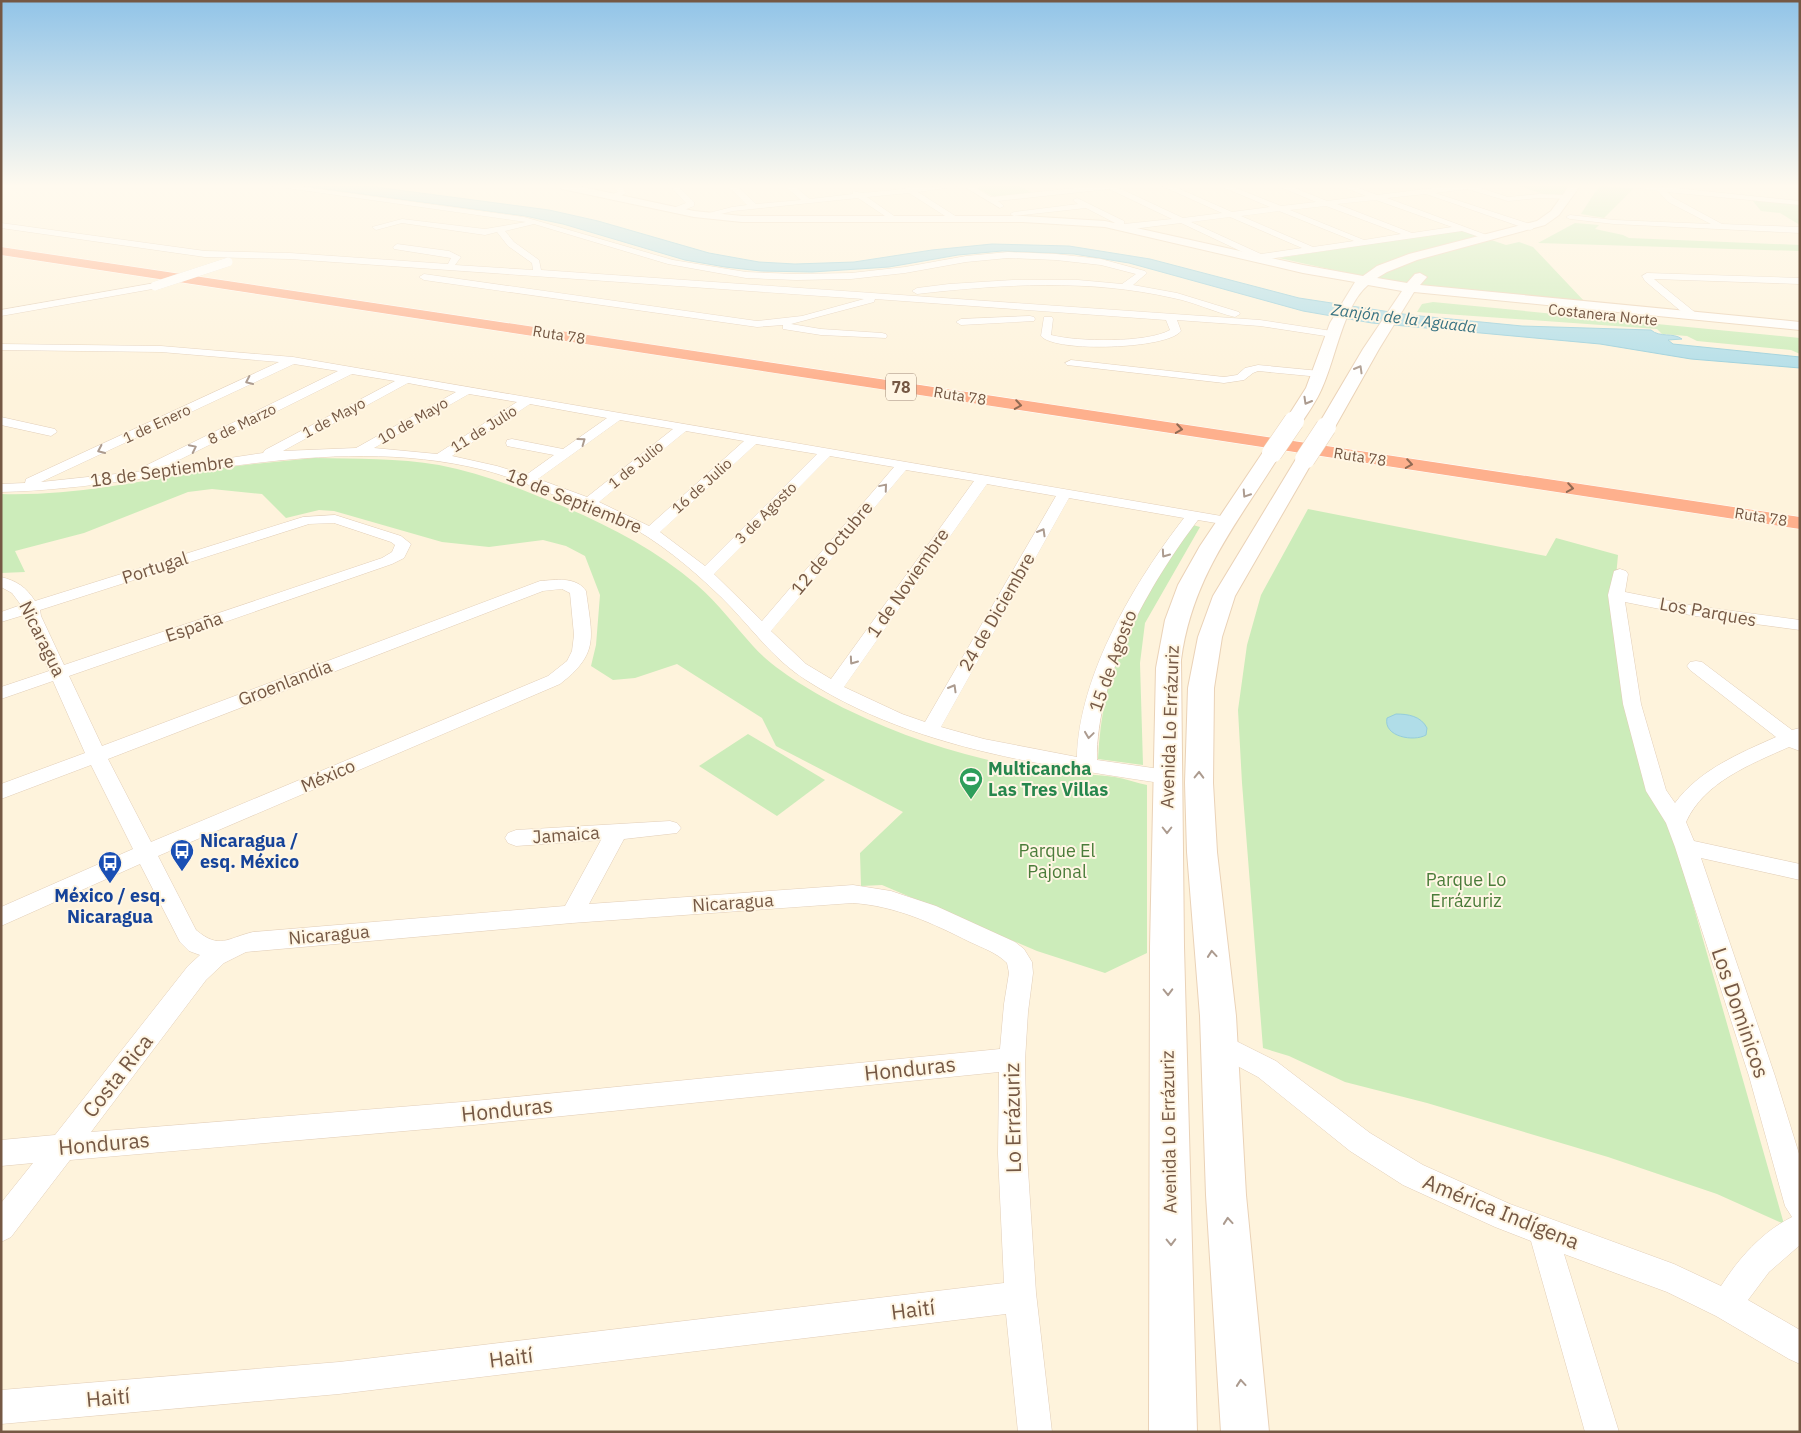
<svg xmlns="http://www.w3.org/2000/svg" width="1801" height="1433" viewBox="0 0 1801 1433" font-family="'IBM Plex Sans',sans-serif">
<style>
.green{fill:#ccecba}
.water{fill:#b0dde8;stroke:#95cddb}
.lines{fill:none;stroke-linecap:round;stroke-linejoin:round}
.street-casing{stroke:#e2ceb8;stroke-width:1}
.secondary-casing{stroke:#ead2b7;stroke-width:2}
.highway-casing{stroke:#fff;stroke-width:1}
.street{fill:#fff;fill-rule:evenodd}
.secondary{fill:#fff;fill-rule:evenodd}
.highway{fill:#feb08d;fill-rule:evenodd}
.street-bridge-casing{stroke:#e2ceb8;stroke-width:9;stroke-linecap:butt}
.secondary-bridge-casing{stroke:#ead2b7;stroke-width:21;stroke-linecap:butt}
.street-bridge{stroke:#fff;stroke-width:9}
.secondary-bridge{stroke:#fff;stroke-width:20}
.oneway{stroke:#ac9b8f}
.oneway2{stroke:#906a53}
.labels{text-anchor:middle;stroke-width:4;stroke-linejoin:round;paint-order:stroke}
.far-street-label{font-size:15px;fill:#755844;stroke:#fff6e4}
.far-water-label{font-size:16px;font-style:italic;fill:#397383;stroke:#fff6e4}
.shield{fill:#fff6e4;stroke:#9e8774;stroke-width:1}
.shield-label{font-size:16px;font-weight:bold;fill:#755844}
.street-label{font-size:18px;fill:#755844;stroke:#fff6e4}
.leisure-label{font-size:18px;font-weight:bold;fill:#27864d;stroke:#fff6e4;text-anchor:start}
.transit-label{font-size:18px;font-weight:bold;fill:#164399;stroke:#fff6e4;text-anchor:start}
.park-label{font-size:18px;fill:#4b7c3a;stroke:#fff6e4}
.near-street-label{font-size:21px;fill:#755844;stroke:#fff6e4}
</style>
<rect width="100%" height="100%" fill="#fef3dc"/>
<g class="green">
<path d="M 979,186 L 1020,186 L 1033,193 L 994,197 L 977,188 Z"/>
<path d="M 1519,186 L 1568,186 L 1563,194 L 1546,195 Z"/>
<path d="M 1599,186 L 1634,188 L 1604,218 L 1581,214 Z"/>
<path d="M 1752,200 L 1800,204 L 1800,225 L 1780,213 L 1761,211 Z"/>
<path d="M 1575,223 L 1599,225 L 1595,229 L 1623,235 L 1629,238 L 1800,245 L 1800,251 L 1538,243 Z"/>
<path d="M 1462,230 L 1506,245 L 1519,242 L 1533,247 L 1585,302 L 1392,283 L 1279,258 Z"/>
<path d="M 1433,302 L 1800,338 L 1800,354 L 1791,350 L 1697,341 L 1687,336 L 1662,334 L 1657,329 L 1417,312 L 1422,304 Z"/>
<path d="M 314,458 C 356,459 398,458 439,465 C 474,472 507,483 540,497 C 596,519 650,545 697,585 C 718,603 734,625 753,646 C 774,670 819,696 848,710 C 911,741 981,762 1051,772 C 1072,774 1094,774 1115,777 C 1126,779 1137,783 1147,785 L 1147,953 L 1105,973 L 1037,951 L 882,885 L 861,886 L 860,853 L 903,812 L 776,746 L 762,718 L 677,664 L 635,678 L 613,680 L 591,666 L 596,645 L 600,595 L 585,556 L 566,546 L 543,540 L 489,547 L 442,542 L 334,511 L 319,510 L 286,518 L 262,494 L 212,489 L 188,492 L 84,533 L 15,551 L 25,572 L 1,573 L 1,494 C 67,496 132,483 197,472 C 236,465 275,462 314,458 Z"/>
<path d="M 1308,509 L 1546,556 L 1556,538 L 1618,555 L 1612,620 L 1784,1224 L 1717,1194 L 1608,1157 L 1427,1103 L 1345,1082 L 1289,1056 L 1263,1048 L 1242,783 L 1238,710 L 1247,645 L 1261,595 Z"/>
<path d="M 1193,525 L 1200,527 L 1145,623 L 1140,663 L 1143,765 L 1098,759 C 1100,716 1109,671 1125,632 C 1139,597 1172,556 1193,525 Z"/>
<path d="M 748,734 L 825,780 L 777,816 L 699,766 Z"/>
</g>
<g class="water">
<path d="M 303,186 L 368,186 L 549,210 L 598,221 L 709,253 L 759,262 L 795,264 L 854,262 L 932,250 L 992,244 L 1069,246 L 1150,259 L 1299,298 L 1410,315 L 1522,326 L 1651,330 C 1660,338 1673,332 1682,339 L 1668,340 L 1673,344 L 1800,357 L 1800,368 L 1691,359 L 1600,344 L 1372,323 L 1303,311 L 1129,263 L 1074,254 L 1002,251 L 958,255 L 889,267 L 812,272 L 761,271 L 725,267 L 685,260 L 563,224 L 525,216 Z"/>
<path d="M 1396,714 C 1408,714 1421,716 1427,728 L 1426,735 C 1414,742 1383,737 1387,718 Z"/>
</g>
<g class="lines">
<g class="street-casing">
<g id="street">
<path d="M 273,186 L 296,186 L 524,217 L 673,260 L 746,272 L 796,274 L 851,273 L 905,267 L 966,256 L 1008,252 L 1056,254 L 1101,259 L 1145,271 L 1147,273 L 1133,285 L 1177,293 L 1239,312 L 1240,314 L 1235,317 C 1214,312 1194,302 1173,298 C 1090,279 1002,284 917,294 L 912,291 L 917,288 L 949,284 L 1013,280 L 1078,280 L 1122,284 L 1136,274 L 1101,265 L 1056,260 L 1008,258 L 966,262 L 905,273 L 851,279 L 796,280 L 746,278 L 668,264 L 534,224 L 505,231 L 514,242 L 539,260 L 541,270 L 1260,320 L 1332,331 L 1337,334 L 1332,337 L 1260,326 L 1177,320 L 1181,331 C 1168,349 1055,353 1041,336 L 1044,317 L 1052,317 L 1053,319 L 1051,335 C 1078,342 1147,343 1170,330 L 1166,320 L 875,299 L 874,302 L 791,324 L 821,329 L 882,333 L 886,334 L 887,336 L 886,338 L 821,335 L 783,329 L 783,325 L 757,327 L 424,280 L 419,277 L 424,274 L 757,321 L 802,316 L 864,299 L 290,259 L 205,257 L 1,228 L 1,223 L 205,251 L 290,253 L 448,264 L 451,258 L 394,249 L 393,247 L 397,244 L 449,251 L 461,257 L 455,265 L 533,270 L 532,263 L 508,246 L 497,232 L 485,235 L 402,223 L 376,230 L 372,227 L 402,219 L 485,229 L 526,222 Z"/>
<path d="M 613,186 L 621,186 L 626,193 L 615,199 L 609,199 L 609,195 L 618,192 Z"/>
<path d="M 670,186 L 678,186 L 694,202 L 694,206 L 679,212 L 673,212 L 673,208 L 686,203 Z"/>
<path d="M 728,186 L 737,186 L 756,204 L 801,200 L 785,186 L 794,186 L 810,199 L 853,194 L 853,191 L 862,193 L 904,189 L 908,187 L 912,188 L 960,186 L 918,192 L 960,219 L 953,221 L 909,193 L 867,197 L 897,218 L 898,220 L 894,222 L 858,198 L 733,211 L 705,218 L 705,214 L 732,207 L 747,205 Z"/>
<path d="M 963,186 L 973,186 L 991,197 L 1094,186 L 1121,186 L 1119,188 L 1183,218 L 1222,213 L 1162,186 L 1173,186 L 1232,212 L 1270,207 L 1220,186 L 1231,186 L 1281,206 L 1316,202 L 1278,186 L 1290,186 L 1327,201 L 1366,196 L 1341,186 L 1353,186 L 1377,195 L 1449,186 L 1475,186 L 1508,197 L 1539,194 L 1567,195 L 1571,197 L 1567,199 L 1539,198 L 1508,201 L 1467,189 L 1435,193 L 1533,225 L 1533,229 L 1530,230 L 1426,194 L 1387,198 L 1492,237 L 1488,240 L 1462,231 L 1254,261 L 1249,258 L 1251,256 L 1181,223 L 1124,230 L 1120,227 L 1115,229 L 1111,226 L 1115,223 L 1086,208 L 1014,216 L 1010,214 L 1014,212 L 1078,204 L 1073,200 L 1077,198 L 1124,221 L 1124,224 L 1172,219 L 1109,189 L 998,201 L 1004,206 L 1000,208 ZM 1376,200 L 1452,227 L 1412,233 L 1337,204 ZM 1326,206 L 1401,234 L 1364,240 L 1290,210 ZM 1279,211 L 1354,241 L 1313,247 L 1241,216 ZM 1230,217 L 1302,248 L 1261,254 L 1191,222 Z"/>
<path d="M 1627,186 L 1656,186 L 1800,201 L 1800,205 L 1667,192 L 1674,198 L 1722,224 L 1800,227 L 1800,233 L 1614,224 L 1570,219 L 1566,217 L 1570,215 L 1614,220 L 1711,224 L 1668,202 L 1658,191 Z"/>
<path d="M 1647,273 L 1800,278 L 1800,284 L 1654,279 L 1697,314 L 1698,316 L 1697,318 L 1689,318 L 1645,281 L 1642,276 Z"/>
<path d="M 155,283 L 160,286 L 158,288 L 1,316 L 1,310 Z"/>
<path d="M 1030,316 L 1034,317 L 1035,319 L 1034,321 L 961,325 L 956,322 L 961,319 Z"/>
<path d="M 1,344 L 161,346 L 293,357 L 1233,518 L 1235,521 L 1233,524 L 1228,525 L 1198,520 C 1149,584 1096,678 1097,760 L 1167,770 L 1174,772 L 1177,777 L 1174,782 L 1167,784 C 1043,765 914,749 806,680 C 772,659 749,624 721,597 C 691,568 658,540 620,521 C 601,512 581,505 562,498 C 536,488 511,477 484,470 C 323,430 163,488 1,492 L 1,484 L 25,483 L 26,479 L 279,362 L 161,352 L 1,350 ZM 294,364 L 338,371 L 145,466 L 144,471 L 41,482 ZM 352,374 L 395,381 L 265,450 L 263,453 L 163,468 ZM 408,383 L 456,392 L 356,448 L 283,451 ZM 469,394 L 517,402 L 437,454 L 374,448 ZM 530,404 L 607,418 L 563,449 L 512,439 L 507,440 L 506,443 L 507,446 L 554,455 L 526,475 L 497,466 L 452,456 ZM 620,420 L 673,429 L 587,497 L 538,479 ZM 686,431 L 744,441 L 649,526 L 599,502 ZM 756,444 L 817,454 L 705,566 L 660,532 ZM 830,456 L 894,467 L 762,621 L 714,574 ZM 906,470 L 974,481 L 831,679 L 806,664 L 771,631 ZM 987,484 L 1056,496 L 925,722 L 902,714 L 844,687 ZM 1069,498 L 1184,518 C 1135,581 1079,675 1077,757 L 984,739 L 941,727 Z"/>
<path d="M 1071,360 L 1224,377 L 1237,375 L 1245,368 L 1258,365 L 1320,371 L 1326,374 L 1320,377 L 1258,371 L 1253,373 L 1244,380 L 1224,383 L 1067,365 L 1065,363 Z"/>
<path d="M 1,417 L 55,429 L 57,432 L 51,436 L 1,425 Z"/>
<path d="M 335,515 L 401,536 L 411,544 L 404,558 L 392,564 L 69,676 L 102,746 L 540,581 C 555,580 576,576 586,591 C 592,637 600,653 560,684 L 158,856 L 196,930 C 220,950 227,938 253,932 L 565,906 L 601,840 L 516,846 L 508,843 L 505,838 L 508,833 L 516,830 L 670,821 L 677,823 L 681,828 L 677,833 L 624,839 L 589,904 L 853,885 L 891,891 L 936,906 L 1015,942 L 1024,949 L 1032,962 L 1033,973 L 1028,1012 L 1025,1060 L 1027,1154 L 1036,1293 L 1052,1432 L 1018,1432 L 1006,1314 L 339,1394 L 1,1424 L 1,1390 L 339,1362 L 1004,1283 L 998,1154 L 999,1072 L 474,1125 L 70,1160 L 11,1237 L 1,1242 L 1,1203 L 33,1163 L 1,1166 L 1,1140 L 55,1135 L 188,966 L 200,955 L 189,951 L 180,942 L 140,864 L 1,926 L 1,907 L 133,849 L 91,765 L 1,799 L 1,784 L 85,753 L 53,681 L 1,699 L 1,687 L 49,671 L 24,615 L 1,622 L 1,612 L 21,605 L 12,593 L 1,587 L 1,577 C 17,581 26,587 35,601 L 303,517 ZM 334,523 L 391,542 L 395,545 L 392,552 L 382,558 L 64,665 L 41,616 L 40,610 L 309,524 ZM 562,589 L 570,593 L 574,635 L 572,651 L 567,661 L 548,676 L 151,842 L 108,759 L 543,591 ZM 853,903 C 896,906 932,923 970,942 C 983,948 997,953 1007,963 L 1009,973 L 1004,1004 L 1000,1049 L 474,1101 L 91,1132 L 206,980 L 224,963 L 246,952 L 572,923 Z"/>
<path d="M 1620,569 L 1626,571 L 1628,574 L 1625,592 L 1695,606 L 1800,620 L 1800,630 L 1695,616 L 1625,602 L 1641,704 L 1666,790 L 1675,803 C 1699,770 1740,753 1776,737 L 1690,670 L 1687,666 L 1690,662 L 1696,661 L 1702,662 L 1792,730 L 1800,728 L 1800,751 L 1789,747 C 1751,764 1704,782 1686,822 L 1694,841 L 1800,864 L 1800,880 L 1701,858 L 1775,1076 L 1800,1157 L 1800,1245 L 1769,1272 L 1748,1300 L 1800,1330 L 1800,1364 L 1789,1359 L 1716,1316 L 1667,1292 L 1564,1254 L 1619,1432 L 1585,1432 L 1531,1241 L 1495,1227 L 1403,1185 L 1350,1151 L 1258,1077 L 1211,1052 L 1207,1044 L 1211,1036 L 1220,1033 L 1276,1061 L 1370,1133 L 1423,1165 L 1510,1204 L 1674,1264 L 1721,1286 C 1739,1258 1762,1232 1792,1217 L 1785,1206 L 1749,1076 L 1675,847 L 1666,823 L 1646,791 L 1623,704 L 1608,595 L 1614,571 Z"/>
</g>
</g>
<g class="secondary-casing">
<g id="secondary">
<path d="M 557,186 L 578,186 L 694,211 L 742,216 L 1023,216 L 1105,221 L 1303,265 L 1363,276 L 1377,266 L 1409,254 L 1537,221 L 1551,211 L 1569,186 L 1580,186 L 1559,215 L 1545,225 L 1417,260 L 1387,272 L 1377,278 L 1407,283 L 1415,274 L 1420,273 L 1427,277 L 1420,285 L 1800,322 L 1800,330 L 1414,292 L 1379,349 L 1335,427 L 1332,431 L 1326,432 L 1320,431 L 1317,427 L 1363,349 L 1402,291 L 1368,285 C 1343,306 1336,358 1322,388 C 1317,400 1308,413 1300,425 L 1294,426 L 1288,425 L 1285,421 L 1306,388 L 1330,323 L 1355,282 L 1303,273 L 1105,227 L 1023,222 L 742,222 L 694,217 L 562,189 Z"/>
<path d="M 1272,447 L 1279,449 L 1281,453 C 1238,522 1192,576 1181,660 L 1184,947 L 1197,1432 L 1149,1432 L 1150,947 L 1156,668 L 1165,620 L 1178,585 L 1200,546 L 1265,449 Z"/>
<path d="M 1305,453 L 1312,455 L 1314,459 L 1235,596 L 1222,637 L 1214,688 L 1213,783 L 1217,852 L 1236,1016 L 1246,1195 L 1269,1432 L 1221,1432 L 1206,1195 L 1200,1016 L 1187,852 L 1185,783 L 1188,688 L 1198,637 L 1213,596 L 1296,459 L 1298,455 Z"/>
</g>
</g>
<g class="highway-casing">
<path id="highway" d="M 1,247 L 1800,517 L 1800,529 L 1,255 Z"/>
</g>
<use href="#street" class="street"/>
<use href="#secondary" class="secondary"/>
<use href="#highway" class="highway"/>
<g class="street-bridge-casing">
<path id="street-bridge" d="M 155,286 L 228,262"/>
</g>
<g class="secondary-bridge-casing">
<g id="secondary-bridge">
<path d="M 1272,453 L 1294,421"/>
<path d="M 1305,459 L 1326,427"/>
</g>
</g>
<use href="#street-bridge" class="street-bridge"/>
<use href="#secondary-bridge" class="secondary-bridge"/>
</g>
<defs><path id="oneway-chevron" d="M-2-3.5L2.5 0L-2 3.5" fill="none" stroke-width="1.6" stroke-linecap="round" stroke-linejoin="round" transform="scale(1.25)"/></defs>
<g class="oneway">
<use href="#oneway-chevron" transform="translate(1359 369) rotate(-60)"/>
<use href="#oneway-chevron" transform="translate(249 381) rotate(155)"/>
<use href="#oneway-chevron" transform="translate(1307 401) rotate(120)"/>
<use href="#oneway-chevron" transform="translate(582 441) rotate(-36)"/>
<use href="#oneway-chevron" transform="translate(193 448) rotate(-26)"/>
<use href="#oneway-chevron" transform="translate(101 450) rotate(155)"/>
<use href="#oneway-chevron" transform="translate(884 487) rotate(-50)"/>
<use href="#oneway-chevron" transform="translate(1246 494) rotate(123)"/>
<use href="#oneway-chevron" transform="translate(1042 532) rotate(-60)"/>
<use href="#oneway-chevron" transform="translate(1165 554) rotate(125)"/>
<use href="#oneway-chevron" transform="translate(853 661) rotate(125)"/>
<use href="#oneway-chevron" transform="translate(953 688) rotate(-60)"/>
<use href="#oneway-chevron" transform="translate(1089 735) rotate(98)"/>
<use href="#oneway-chevron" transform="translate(1199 775) rotate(-89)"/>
<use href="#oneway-chevron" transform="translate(1167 830) rotate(90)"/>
<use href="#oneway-chevron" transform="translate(1212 954) rotate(-95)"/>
<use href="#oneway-chevron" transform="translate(1168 992) rotate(89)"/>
<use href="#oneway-chevron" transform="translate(1228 1221) rotate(-95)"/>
<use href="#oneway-chevron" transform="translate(1171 1242) rotate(89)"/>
<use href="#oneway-chevron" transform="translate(1241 1383) rotate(-95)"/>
</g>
<g class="oneway2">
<use href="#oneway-chevron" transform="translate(1018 405) rotate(9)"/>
<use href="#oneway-chevron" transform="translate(1179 429) rotate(9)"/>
<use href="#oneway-chevron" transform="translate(1409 464) rotate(9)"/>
<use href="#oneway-chevron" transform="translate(1570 488) rotate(9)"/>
</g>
<linearGradient id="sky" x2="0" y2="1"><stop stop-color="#91c4e8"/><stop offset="0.48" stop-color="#fffaef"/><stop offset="1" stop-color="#fffaef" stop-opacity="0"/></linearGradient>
<rect width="1801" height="387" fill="url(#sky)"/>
<defs>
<g id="stadium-pin" transform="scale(1.25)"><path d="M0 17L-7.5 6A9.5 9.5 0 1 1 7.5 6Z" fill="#2e9e5b" stroke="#fff6e4"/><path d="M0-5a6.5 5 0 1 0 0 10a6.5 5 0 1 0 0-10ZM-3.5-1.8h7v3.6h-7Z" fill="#fff"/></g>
<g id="bus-pin" transform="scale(1.25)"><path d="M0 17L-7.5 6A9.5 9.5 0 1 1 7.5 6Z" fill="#1a4fb4" stroke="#fff6e4"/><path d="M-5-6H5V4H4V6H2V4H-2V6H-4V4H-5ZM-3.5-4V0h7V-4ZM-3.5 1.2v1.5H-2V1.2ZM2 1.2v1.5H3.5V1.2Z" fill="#fff"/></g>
</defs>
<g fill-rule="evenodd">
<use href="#stadium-pin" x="971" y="779"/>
<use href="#bus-pin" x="182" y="851"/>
<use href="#bus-pin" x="110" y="863"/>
</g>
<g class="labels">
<g class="far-street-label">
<text transform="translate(1603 315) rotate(6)" y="5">Costanera Norte</text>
<text transform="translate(559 335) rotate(9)" y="5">Ruta 78</text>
<text transform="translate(960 396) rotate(9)" y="5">Ruta 78</text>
<text transform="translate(334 418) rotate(-28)" y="5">1 de Mayo</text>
<text transform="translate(413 421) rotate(-30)" y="5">10 de Mayo</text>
<text transform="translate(157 424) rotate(-25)" y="5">1 de Enero</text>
<text transform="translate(242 424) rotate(-26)" y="5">8 de Marzo</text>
<text transform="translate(484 429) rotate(-32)" y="5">11 de Julio</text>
<text transform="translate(1360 457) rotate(9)" y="5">Ruta 78</text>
<text transform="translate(636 465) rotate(-39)" y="5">1 de Julio</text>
<text transform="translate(702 486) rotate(-42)" y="5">16 de Julio</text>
<text transform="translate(766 513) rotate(-45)" y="5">3 de Agosto</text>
<text transform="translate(1761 517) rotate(9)" y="5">Ruta 78</text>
</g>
<g class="far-water-label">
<text transform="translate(1404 318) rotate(7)" y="6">Zanjón de la Aguada</text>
</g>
<rect class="shield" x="886" y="373.5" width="30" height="27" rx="4"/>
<g class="shield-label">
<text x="901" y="393">78</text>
</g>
<g class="street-label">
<text transform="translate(162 471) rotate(-8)" y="6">18 de Septiembre</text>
<text transform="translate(574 501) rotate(22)" y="6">18 de Septiembre</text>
<text transform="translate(832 548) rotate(-50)" y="6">12 de Octubre</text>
<text transform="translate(155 568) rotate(-18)" y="6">Portugal</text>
<text transform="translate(908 583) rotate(-55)" y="6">1 de Noviembre</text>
<text transform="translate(997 612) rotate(-60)" y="6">24 de Diciembre</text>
<text transform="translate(1708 612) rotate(10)" y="6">Los Parques</text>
<text transform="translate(194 627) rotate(-19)" y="6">España</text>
<text transform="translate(42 639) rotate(64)" y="6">Nicaragua</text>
<text transform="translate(1113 661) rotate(-70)" y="6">15 de Agosto</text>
<text transform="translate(285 683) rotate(-21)" y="6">Groenlandia</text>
<text transform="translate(1170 727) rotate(-88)" y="6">Avenida Lo Errázuriz</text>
<text transform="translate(328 776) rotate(-23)" y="6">México</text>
<text transform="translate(566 835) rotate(-4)" y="6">Jamaica</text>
<text transform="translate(733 903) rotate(-4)" y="6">Nicaragua</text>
<text transform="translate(329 935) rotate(-5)" y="6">Nicaragua</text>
<text transform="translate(1169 1132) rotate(-91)" y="6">Avenida Lo Errázuriz</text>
</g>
<g class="leisure-label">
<text x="988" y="775">Multicancha<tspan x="988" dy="21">Las Tres Villas</tspan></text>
</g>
<g class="transit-label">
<text x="200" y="847">Nicaragua /<tspan x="200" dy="21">esq. México</tspan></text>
<text x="110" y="902" text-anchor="middle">México / esq.<tspan x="110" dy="21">Nicaragua</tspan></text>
</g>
<g class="park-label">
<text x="1057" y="857">Parque El<tspan x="1057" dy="21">Pajonal</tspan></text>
<text x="1466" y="886">Parque Lo<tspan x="1466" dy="21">Errázuriz</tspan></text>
</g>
<g class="near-street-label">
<text transform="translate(1740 1013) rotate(71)" y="7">Los Dominicos</text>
<text transform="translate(910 1069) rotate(-6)" y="7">Honduras</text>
<text transform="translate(118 1076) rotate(-52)" y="7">Costa Rica</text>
<text transform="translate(507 1110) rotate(-6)" y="7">Honduras</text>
<text transform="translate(1013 1118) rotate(-91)" y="7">Lo Errázuriz</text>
<text transform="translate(104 1144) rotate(-5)" y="7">Honduras</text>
<text transform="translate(1501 1212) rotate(22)" y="7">América Indígena</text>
<text transform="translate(913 1310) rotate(-7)" y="7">Haití</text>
<text transform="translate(511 1358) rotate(-7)" y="7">Haití</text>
<text transform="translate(108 1398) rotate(-5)" y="7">Haití</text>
</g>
</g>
<rect width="1801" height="1433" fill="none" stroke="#755844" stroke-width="5"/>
</svg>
